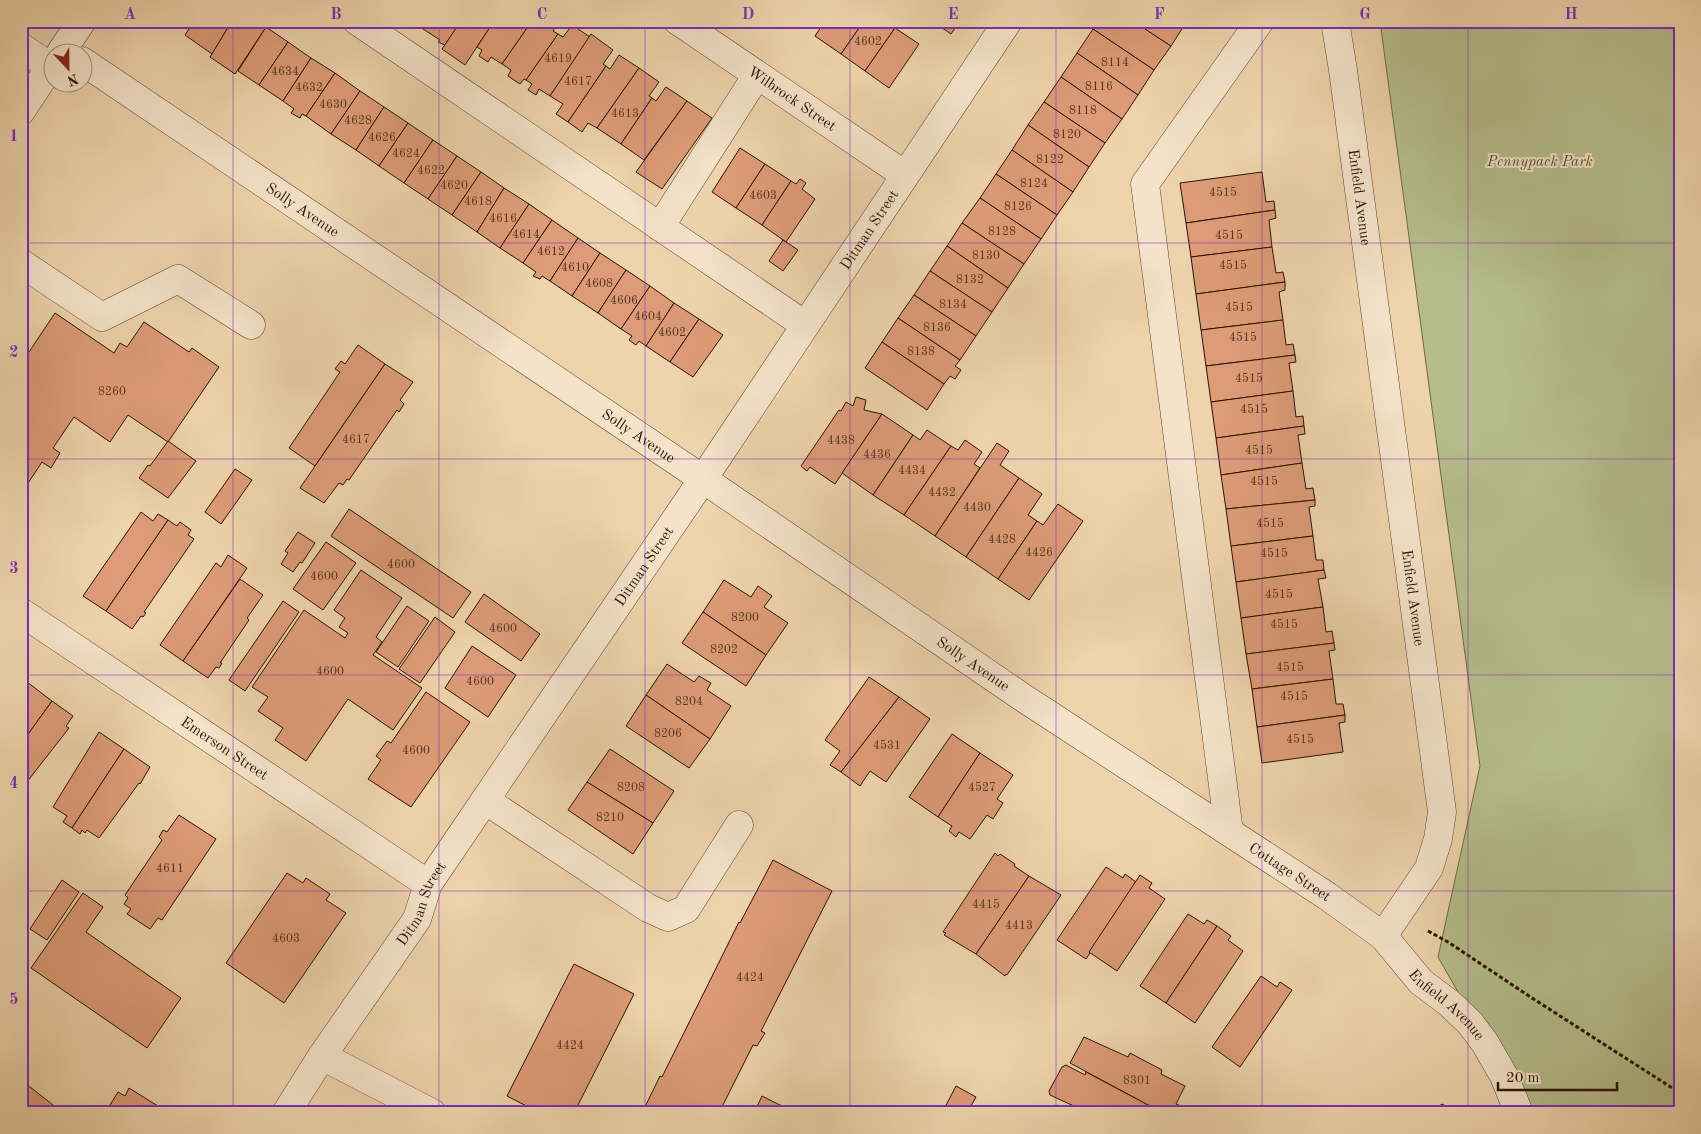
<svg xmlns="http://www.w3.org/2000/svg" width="1701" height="1134" viewBox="0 0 1701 1134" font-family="'Old Standard TT',serif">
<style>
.green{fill:#b5bd8c;stroke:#706748}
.building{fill:#dd9c77;stroke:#2b1104}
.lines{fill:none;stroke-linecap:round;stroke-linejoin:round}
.minor-casing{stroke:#5c422e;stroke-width:29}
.path{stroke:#2b1104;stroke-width:3;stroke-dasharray:4 2.5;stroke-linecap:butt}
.minor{stroke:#f4e3c9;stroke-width:28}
.grid{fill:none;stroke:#7b2cbf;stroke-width:1;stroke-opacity:0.55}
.labels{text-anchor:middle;stroke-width:4;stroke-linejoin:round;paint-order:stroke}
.number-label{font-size:12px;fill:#583421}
.street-label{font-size:15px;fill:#2b1104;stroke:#f4e3c9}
.park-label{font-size:15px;font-style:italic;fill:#5b4d34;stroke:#f4e3c9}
.neatline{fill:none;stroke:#7b2cbf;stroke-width:2}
.grid-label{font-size:16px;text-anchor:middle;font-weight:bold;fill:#7b2cbf}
</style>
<rect width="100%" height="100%" fill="#eed4ac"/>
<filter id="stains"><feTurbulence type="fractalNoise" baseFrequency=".004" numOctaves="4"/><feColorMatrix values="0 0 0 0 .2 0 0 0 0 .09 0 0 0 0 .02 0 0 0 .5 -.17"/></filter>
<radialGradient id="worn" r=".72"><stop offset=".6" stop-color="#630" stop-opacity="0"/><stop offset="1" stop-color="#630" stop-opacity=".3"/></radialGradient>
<path class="green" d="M 1380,21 L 1680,21 L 1680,1113 L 1527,1113 L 1438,957 L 1480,766 Z"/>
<g class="building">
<path d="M 194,21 L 232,21 L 212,54 L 185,35 Z"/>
<path d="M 232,21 L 270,21 L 235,74 L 210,57 Z"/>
<path d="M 425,21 L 461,21 L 445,45 L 438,42 L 440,40 L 420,27 Z"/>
<path d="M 461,21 L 494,21 L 465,65 L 442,49 Z"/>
<path d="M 494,21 L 532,21 L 502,64 L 491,57 L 488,62 L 479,56 L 482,50 L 477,47 Z"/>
<path d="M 532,21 L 559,21 L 553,31 L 558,34 L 526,80 L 524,79 L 520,84 L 508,76 L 511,70 L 502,64 Z"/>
<path d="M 825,21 L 864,21 L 841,54 L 815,36 Z"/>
<path d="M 864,21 L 885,21 L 895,28 L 865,71 L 841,54 Z"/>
<path d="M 935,21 L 960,21 L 951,34 L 935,23 Z"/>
<path d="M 1098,21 L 1133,21 L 1171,46 L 1154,70 L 1093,29 Z"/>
<path d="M 1133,21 L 1187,21 L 1171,46 Z"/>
<path d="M 572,25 L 590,37 L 550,96 L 539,89 L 536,95 L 528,90 L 532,84 L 526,80 L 558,34 L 563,37 Z"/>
<path d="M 266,27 L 288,42 L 259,85 L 238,71 Z"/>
<path d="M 895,28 L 919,44 L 889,88 L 865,71 Z"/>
<path d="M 1093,29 L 1154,70 L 1138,95 L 1077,53 Z"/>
<path d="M 591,34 L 613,50 L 603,64 L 606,66 L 568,122 L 556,114 L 563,104 L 550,96 Z"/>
<path d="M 288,42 L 311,58 L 283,101 L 259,85 Z"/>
<path d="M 1077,53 L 1138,95 L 1122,119 L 1061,77 Z"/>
<path d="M 619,55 L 639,68 L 597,128 L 588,123 L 582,132 L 568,122 L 606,66 L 610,69 Z"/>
<path d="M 311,58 L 335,73 L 306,116 L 302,114 L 300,118 L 291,113 L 294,109 L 283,101 Z"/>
<path d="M 639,68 L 659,82 L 649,96 L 652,98 L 621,144 L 597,128 Z"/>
<path d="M 335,73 L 360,91 L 331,134 L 306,116 Z"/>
<path d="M 1061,77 L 1122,119 L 1105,143 L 1044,102 Z"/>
<path d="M 666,87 L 687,101 L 644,160 L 621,144 L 652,98 L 656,101 Z"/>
<path d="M 360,91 L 384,107 L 356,150 L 331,134 Z"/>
<path d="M 687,101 L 712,118 L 662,189 L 636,172 Z"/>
<path d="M 1044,102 L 1105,143 L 1089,167 L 1028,125 Z"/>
<path d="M 384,107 L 408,123 L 379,166 L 356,150 Z"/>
<path d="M 408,123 L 433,140 L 404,183 L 379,166 Z"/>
<path d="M 1028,125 L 1089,167 L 1073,192 L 1012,150 Z"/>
<path d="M 433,140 L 457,156 L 428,199 L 404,183 Z"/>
<path d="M 740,148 L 765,164 L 736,208 L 712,192 Z"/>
<path d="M 1012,150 L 1073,192 L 1057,215 L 996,174 Z"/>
<path d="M 457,156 L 481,172 L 452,215 L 428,199 Z"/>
<path d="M 765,164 L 791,181 L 762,225 L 736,208 Z"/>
<path d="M 481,172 L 504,188 L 477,232 L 452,215 Z"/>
<path d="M 1262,172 L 1266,202 L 1274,201 L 1275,210 L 1186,223 L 1180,183 Z"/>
<path d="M 996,174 L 1057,215 L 1041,239 L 980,198 Z"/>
<path d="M 800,179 L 806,183 L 802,189 L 815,199 L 786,242 L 762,225 L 791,181 L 796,184 Z"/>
<path d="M 504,188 L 529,204 L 500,248 L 477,232 Z"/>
<path d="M 980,198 L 1041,239 L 1024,264 L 962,223 Z"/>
<path d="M 529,204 L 552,220 L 523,263 L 500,248 Z"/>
<path d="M 1275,210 L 1276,218 L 1269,220 L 1272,247 L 1191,257 L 1186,223 Z"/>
<path d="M 552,220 L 578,238 L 550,281 L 542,276 L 540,279 L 533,276 L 536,272 L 523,263 Z"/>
<path d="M 962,223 L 1024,264 L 1008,288 L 947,246 Z"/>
<path d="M 578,238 L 600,253 L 572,296 L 550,281 Z"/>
<path d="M 783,240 L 798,250 L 783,271 L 769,261 Z"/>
<path d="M 947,246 L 1008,288 L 992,312 L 930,271 Z"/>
<path d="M 1272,247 L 1276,273 L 1283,272 L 1285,282 L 1196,294 L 1191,257 Z"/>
<path d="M 600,253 L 626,270 L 598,313 L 572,296 Z"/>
<path d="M 626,270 L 650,286 L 621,329 L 598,313 Z"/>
<path d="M 930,271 L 992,312 L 976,336 L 914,295 Z"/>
<path d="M 1285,282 L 1285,290 L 1279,292 L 1283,320 L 1201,330 L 1196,294 Z"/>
<path d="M 650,286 L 674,303 L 646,346 L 639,341 L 636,345 L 629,340 L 632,336 L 621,329 Z"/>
<path d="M 914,295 L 976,336 L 960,360 L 898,318 Z"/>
<path d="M 674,303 L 699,319 L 670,362 L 646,346 Z"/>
<path d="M 55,313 L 114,353 L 120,343 L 127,347 L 144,322 L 189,352 L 192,348 L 219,367 L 168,442 L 128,415 L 110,442 L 74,417 L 53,448 L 60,453 L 51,468 L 42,462 L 21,494 L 21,364 Z"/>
<path d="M 898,318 L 960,360 L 955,366 L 961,370 L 955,379 L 950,376 L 944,384 L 882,342 Z"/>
<path d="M 699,319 L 723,335 L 693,377 L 670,362 Z"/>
<path d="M 1283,320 L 1286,345 L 1293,344 L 1295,355 L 1206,366 L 1201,330 Z"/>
<path d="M 882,342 L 944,384 L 927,410 L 865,368 Z"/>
<path d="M 358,345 L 385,364 L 315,466 L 289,448 L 340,372 L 335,369 L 341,361 L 345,364 Z"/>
<path d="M 1295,355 L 1296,362 L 1289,363 L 1293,391 L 1211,402 L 1206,366 Z"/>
<path d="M 385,364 L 413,382 L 400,400 L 404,404 L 399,412 L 397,410 L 349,480 L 347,479 L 343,485 L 339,483 L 324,503 L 300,488 Z"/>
<path d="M 1293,391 L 1296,417 L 1303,416 L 1304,426 L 1216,438 L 1211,402 Z"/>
<path d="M 856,397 L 866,400 L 864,410 L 882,414 L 835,484 L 810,467 L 807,471 L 801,466 L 839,410 L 841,411 L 846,402 L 853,406 Z"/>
<path d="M 882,414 L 913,435 L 873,495 L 842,473 Z"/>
<path d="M 1304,426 L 1305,434 L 1298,435 L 1302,463 L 1221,475 L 1216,438 Z"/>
<path d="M 927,430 L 951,446 L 904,515 L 873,495 L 913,435 L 920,440 Z"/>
<path d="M 965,440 L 982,452 L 974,464 L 980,468 L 935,536 L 904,515 L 951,446 L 958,450 Z"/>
<path d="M 168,441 L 196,461 L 168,498 L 139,478 L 148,465 L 150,466 Z"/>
<path d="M 997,443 L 1009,451 L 1000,465 L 1019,478 L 966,557 L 935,536 Z"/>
<path d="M 1302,463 L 1306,489 L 1313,488 L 1315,500 L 1226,509 L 1221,475 Z"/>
<path d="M 235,469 L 252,480 L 221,524 L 205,512 Z"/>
<path d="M 1019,478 L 1042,494 L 1028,515 L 1037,521 L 998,579 L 966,557 Z"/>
<path d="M 1315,500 L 1315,506 L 1309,507 L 1313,536 L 1231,546 L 1226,509 Z"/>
<path d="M 1058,504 L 1083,521 L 1029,600 L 998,579 L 1037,521 L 1043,525 Z"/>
<path d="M 349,509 L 471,592 L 453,618 L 331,536 Z"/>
<path d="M 141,512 L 153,521 L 158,514 L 168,520 L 106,611 L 83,596 Z"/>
<path d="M 168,520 L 177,526 L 180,522 L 191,530 L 188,535 L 194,539 L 144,612 L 146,613 L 143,617 L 141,616 L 132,629 L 106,611 Z"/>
<path d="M 298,532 L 315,543 L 302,563 L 300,562 L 293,572 L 281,564 L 288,553 L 285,551 Z"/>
<path d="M 1313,536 L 1316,560 L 1323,560 L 1324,570 L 1236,582 L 1231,546 Z"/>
<path d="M 326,542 L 356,563 L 323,610 L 293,589 Z"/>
<path d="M 228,555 L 247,568 L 183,661 L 160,645 L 216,563 L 221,567 Z"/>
<path d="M 361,570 L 402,598 L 376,637 L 382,642 L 373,655 L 422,688 L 393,730 L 348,699 L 306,761 L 275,740 L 283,728 L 258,711 L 268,697 L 252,687 L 304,610 L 345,638 L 348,633 L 339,627 L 345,618 L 334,610 Z"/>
<path d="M 1324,570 L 1326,578 L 1318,579 L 1323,607 L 1241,618 L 1236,582 Z"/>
<path d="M 240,579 L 263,595 L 247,618 L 249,620 L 220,663 L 222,663 L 219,668 L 216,667 L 208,678 L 183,661 Z"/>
<path d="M 724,580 L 751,597 L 758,586 L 772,596 L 764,607 L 788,623 L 766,655 L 703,612 Z"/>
<path d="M 484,594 L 540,634 L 521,661 L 465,622 Z"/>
<path d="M 283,601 L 299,612 L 245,691 L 229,680 Z"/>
<path d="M 407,606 L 429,621 L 398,667 L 376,652 Z"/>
<path d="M 1323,607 L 1326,632 L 1332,631 L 1334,643 L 1246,654 L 1241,618 Z"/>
<path d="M 703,612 L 766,655 L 746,686 L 682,643 Z"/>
<path d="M 435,617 L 455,632 L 420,683 L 399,669 Z"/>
<path d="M 1334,643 L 1335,650 L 1329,651 L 1333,679 L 1252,689 L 1246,654 Z"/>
<path d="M 472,646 L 516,675 L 488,717 L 445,688 Z"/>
<path d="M 667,664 L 694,682 L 699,676 L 711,683 L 707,690 L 731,706 L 710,739 L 646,695 Z"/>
<path d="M 869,677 L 899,697 L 841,772 L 830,765 L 840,751 L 825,740 Z"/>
<path d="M 1333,679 L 1336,704 L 1343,704 L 1345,715 L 1257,727 L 1252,689 Z"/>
<path d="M 27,682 L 52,701 L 21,744 L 21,690 Z"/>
<path d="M 426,692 L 470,722 L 411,807 L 368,779 L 381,760 L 376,756 L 387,741 L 391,743 Z"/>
<path d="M 646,695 L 710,739 L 689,768 L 626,726 Z"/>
<path d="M 899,697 L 930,719 L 886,782 L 870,771 L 860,786 L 841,772 Z"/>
<path d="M 52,701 L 73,716 L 66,726 L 69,728 L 23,787 L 21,786 L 21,744 Z"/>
<path d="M 1345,715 L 1345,722 L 1339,723 L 1343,752 L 1262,763 L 1257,727 Z"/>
<path d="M 99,732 L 124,749 L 72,828 L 63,822 L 67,816 L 53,807 Z"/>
<path d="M 952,734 L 980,753 L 938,817 L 909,797 Z"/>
<path d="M 124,749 L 150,767 L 140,784 L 139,783 L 99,838 L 87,830 L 85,833 L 82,830 L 80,834 L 72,828 Z"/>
<path d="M 610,749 L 674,791 L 653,823 L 587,782 Z"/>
<path d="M 980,753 L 1013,775 L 997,799 L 1003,803 L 993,819 L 987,815 L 970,839 L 959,832 L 956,837 L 949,831 L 952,826 L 938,817 Z"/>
<path d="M 587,782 L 653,823 L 633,854 L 568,810 Z"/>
<path d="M 179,815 L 216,839 L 162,920 L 158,918 L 150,929 L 127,914 L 131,909 L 124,904 L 128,898 L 125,895 L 162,840 L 159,837 L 163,830 L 167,832 Z"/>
<path d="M 995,853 L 998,856 L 1000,854 L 1015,864 L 1014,866 L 1029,876 L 976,954 L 944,935 L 946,933 L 943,932 Z"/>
<path d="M 773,860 L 832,891 L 761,1031 L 765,1033 L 757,1046 L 753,1045 L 719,1113 L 642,1113 L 660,1076 L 662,1077 L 739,922 L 740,923 Z"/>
<path d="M 1106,867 L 1123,878 L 1125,874 L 1136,882 L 1086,959 L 1057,940 Z"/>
<path d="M 287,873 L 303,883 L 306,878 L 330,894 L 326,900 L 346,913 L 284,1003 L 226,963 Z"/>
<path d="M 1140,875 L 1152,883 L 1149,888 L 1165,899 L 1117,971 L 1089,952 Z"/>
<path d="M 1029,876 L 1061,895 L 1007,975 L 1006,974 L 1005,976 L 976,954 Z"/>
<path d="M 62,880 L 79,892 L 47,940 L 30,929 Z"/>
<path d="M 83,893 L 103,907 L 86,932 L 181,998 L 147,1048 L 31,968 Z"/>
<path d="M 1188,914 L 1204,924 L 1207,920 L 1217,926 L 1166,1003 L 1140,986 Z"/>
<path d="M 1217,926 L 1231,936 L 1228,940 L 1243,951 L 1195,1023 L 1166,1003 Z"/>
<path d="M 574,964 L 634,994 L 574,1113 L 540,1113 L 507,1096 Z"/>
<path d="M 1261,976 L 1277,987 L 1280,982 L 1292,990 L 1240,1067 L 1212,1047 Z"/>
<path d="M 1084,1037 L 1128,1057 L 1130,1053 L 1162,1070 L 1161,1074 L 1185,1086 L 1176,1104 L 1181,1106 L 1178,1113 L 1163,1113 L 1070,1063 Z"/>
<path d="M 1066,1065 L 1085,1075 L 1086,1072 L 1163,1113 L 1089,1113 L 1050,1095 L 1049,1091 L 1062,1067 Z"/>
<path d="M 21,1080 L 62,1112 L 61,1113 L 21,1113 Z"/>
<path d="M 956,1086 L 976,1097 L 967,1113 L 947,1113 L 943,1111 Z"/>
<path d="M 129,1088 L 169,1113 L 105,1113 L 118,1092 L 125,1096 Z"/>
<path d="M 762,1096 L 796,1113 L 754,1113 Z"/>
<path d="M 1443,1104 L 1447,1113 L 1422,1113 Z"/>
</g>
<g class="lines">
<g class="minor-casing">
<g id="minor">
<path d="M 357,21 L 805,325"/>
<path id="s1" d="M 678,21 L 905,175"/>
<path id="s2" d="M 1335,21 L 1343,70 L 1442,812 L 1438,839 L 1429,868 L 1383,936"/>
<path d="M 21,47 L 51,67"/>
<path d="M 61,52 L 82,21"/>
<path id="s3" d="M 82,61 L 703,479 L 1022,697 L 1327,896 L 1383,936 L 1421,982 L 1449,1003 L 1470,1023 L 1485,1043 L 1504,1076 L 1519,1113"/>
<path d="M 21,111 L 52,64"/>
<path d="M 660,227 L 757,75"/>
<path d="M 21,263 L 102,317 L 178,279 L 251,325"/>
<path id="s4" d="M 21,612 L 428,884"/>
<path d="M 485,800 L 648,908 L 668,917 L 686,909 L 739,825"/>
<path d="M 1229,832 L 1145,184 L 1260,21"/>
<path d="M 322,1056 L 432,1113"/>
<path id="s5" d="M 286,1113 L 322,1056 L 417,919 L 428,884 L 703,479 L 1008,21"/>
</g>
</g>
<path class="path" d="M 1428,931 L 1448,942 L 1532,998 L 1680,1093"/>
<use href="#minor" class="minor"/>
</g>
<path class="grid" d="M 233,21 L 233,1113M 439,21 L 439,1113M 645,21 L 645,1113M 850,21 L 850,1113M 1056,21 L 1056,1113M 1262,21 L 1262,1113M 1468,21 L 1468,1113M 21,243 L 1680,243M 21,459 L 1680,459M 21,675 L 1680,675M 21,891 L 1680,891"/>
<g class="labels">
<g class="number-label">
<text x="868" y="45">4602</text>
<text x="558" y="62">4619</text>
<text x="1115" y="66">8114</text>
<text x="285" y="75">4634</text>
<text x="578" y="85">4617</text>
<text x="1099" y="90">8116</text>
<text x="309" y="91">4632</text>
<text x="333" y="108">4630</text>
<text x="1083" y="114">8118</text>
<text x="625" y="117">4613</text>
<text x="358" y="124">4628</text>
<text x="1067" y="138">8120</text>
<text x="382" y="141">4626</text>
<text x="406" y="157">4624</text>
<text x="1050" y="163">8122</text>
<text x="431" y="174">4622</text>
<text x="1034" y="187">8124</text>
<text x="454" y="189">4620</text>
<text x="1223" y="196">4515</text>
<text x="763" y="199">4603</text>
<text x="478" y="205">4618</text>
<text x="1018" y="210">8126</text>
<text x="503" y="222">4616</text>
<text x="1002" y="235">8128</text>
<text x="526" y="238">4614</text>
<text x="1229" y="239">4515</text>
<text x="551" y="255">4612</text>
<text x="986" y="259">8130</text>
<text x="1233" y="269">4515</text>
<text x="575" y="271">4610</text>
<text x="970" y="283">8132</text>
<text x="599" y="287">4608</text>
<text x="624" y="304">4606</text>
<text x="953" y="308">8134</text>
<text x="1239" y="311">4515</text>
<text x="648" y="320">4604</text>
<text x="937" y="331">8136</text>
<text x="672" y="336">4602</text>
<text x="1243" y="341">4515</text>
<text x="921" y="355">8138</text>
<text x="1249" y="382">4515</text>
<text x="112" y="395">8260</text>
<text x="1254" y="413">4515</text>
<text x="356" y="443">4617</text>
<text x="841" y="444">4438</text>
<text x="1259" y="454">4515</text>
<text x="877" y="458">4436</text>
<text x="912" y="474">4434</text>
<text x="1264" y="485">4515</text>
<text x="942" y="496">4432</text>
<text x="977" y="511">4430</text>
<text x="1270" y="527">4515</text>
<text x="1002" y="543">4428</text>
<text x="1039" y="556">4426</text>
<text x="1274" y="557">4515</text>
<text x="401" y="568">4600</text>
<text x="324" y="580">4600</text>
<text x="1279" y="598">4515</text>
<text x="745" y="621">8200</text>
<text x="1284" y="628">4515</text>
<text x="503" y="632">4600</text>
<text x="724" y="653">8202</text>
<text x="1290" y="671">4515</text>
<text x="330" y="675">4600</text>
<text x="480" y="685">4600</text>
<text x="1294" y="700">4515</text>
<text x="689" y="705">8204</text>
<text x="668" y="737">8206</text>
<text x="1300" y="743">4515</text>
<text x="887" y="749">4531</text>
<text x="416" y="754">4600</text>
<text x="631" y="791">8208</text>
<text x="982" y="791">4527</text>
<text x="610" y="821">8210</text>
<text x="170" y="872">4611</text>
<text x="986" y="908">4415</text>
<text x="1019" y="929">4413</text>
<text x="286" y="942">4603</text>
<text x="750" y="981">4424</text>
<text x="570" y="1049">4424</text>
<text x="1137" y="1084">8301</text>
</g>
<g class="street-label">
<text dy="5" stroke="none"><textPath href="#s1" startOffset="138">Wilbrock Street</textPath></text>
<text dy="5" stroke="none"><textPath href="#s2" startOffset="178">Enfield Avenue</textPath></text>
<text dy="5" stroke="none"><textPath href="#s3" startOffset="266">Solly Avenue</textPath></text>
<text dy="5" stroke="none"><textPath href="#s5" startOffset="1060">Ditman Street</textPath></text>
<text dy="5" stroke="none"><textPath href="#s3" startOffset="671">Solly Avenue</textPath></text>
<text dy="5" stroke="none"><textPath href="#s5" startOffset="655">Ditman Street</textPath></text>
<text dy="5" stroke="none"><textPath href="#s2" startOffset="582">Enfield Avenue</textPath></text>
<text dy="5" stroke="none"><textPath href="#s3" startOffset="1076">Solly Avenue</textPath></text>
<text dy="5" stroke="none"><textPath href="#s4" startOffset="245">Emerson Street</textPath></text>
<text dy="5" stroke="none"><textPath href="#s3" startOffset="1455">Cottage Street</textPath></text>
<text dy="5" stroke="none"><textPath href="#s5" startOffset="250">Ditman Street</textPath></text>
<text dy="5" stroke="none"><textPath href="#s3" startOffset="1662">Enfield Avenue</textPath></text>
</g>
<g class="park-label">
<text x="1540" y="166">Pennypack Park</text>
</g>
</g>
<rect width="1701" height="1134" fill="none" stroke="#eed4ac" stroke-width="55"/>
<g transform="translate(68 68) rotate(158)"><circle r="24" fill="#f4e3c9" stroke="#a48f7a"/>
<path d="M0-4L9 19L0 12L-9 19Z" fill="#8f2418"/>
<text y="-8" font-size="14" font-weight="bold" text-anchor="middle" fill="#2b1104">N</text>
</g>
<path d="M1498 1082v8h119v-8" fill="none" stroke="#2b1104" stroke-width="2.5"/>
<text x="1506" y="1082" font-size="15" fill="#2b1104" stroke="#f4e3c9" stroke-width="4" paint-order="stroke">20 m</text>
<rect x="28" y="28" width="1646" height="1078" class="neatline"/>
<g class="grid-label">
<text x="130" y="19">A</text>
<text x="336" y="19">B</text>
<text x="542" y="19">C</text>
<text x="748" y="19">D</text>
<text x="953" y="19">E</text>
<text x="1159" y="19">F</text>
<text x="1365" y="19">G</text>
<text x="1571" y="19">H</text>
<text x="14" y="141">1</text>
<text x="14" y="357">2</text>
<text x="14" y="573">3</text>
<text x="14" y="788">4</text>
<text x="14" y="1004">5</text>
</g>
<rect width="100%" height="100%" filter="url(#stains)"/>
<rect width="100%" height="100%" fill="url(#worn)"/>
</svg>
